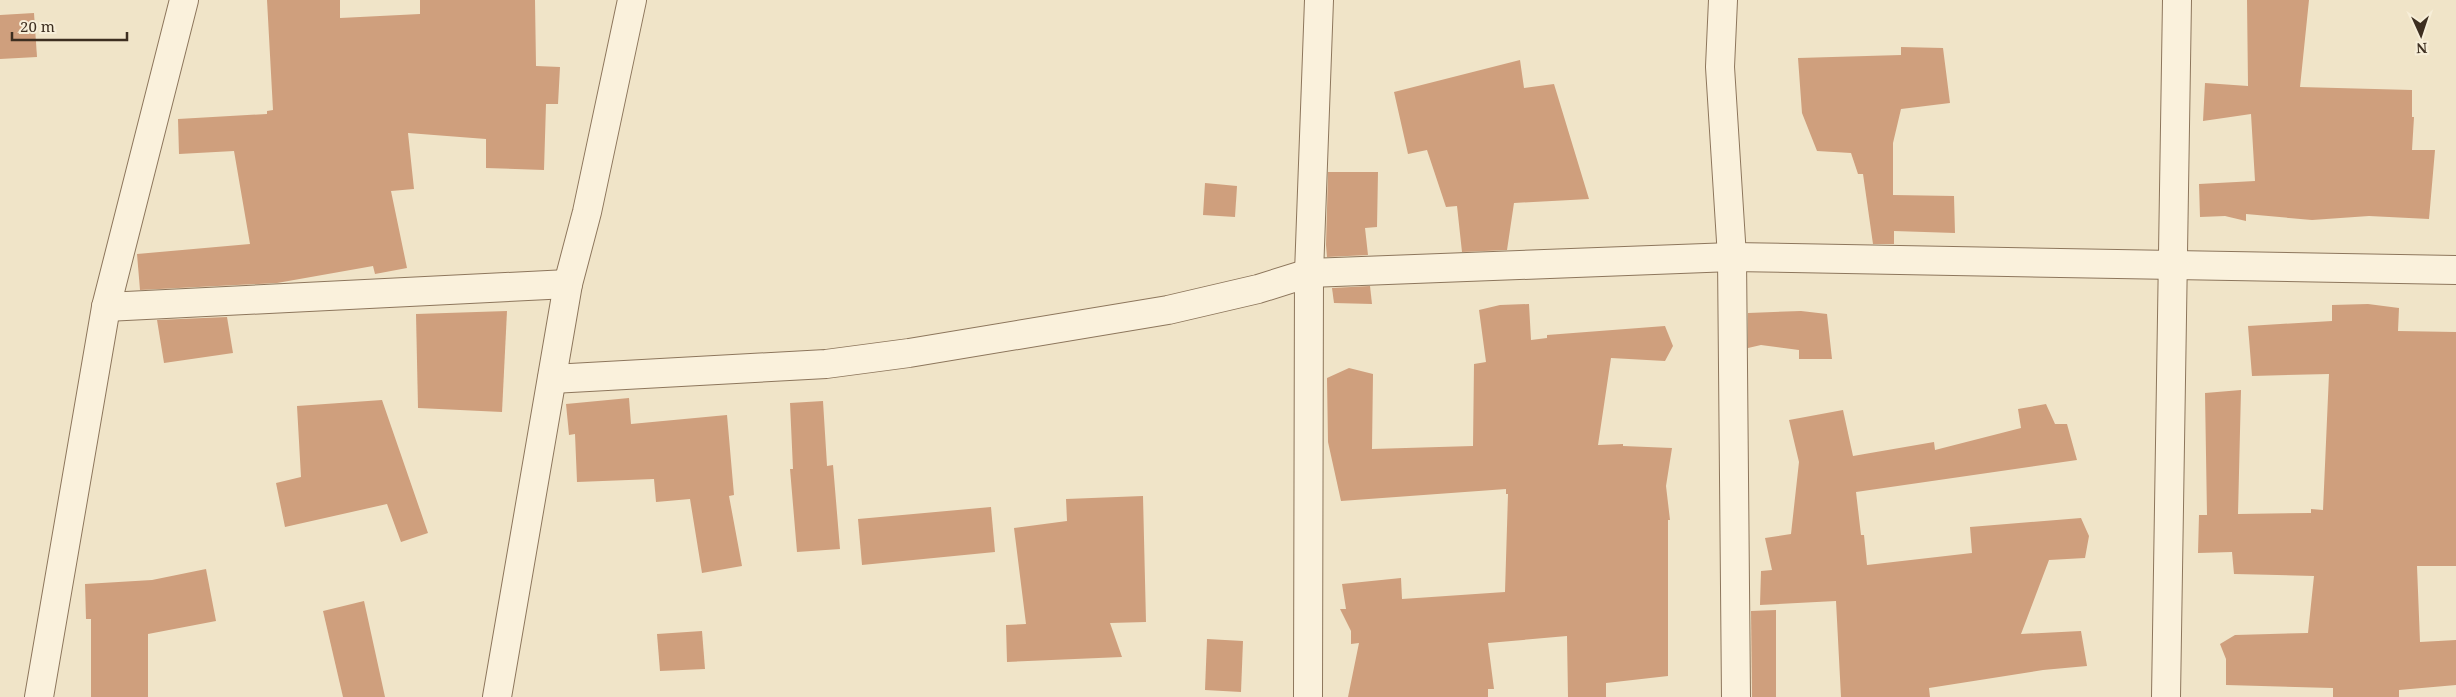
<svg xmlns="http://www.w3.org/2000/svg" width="2456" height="697" viewBox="0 0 2456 697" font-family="'Noto Serif',serif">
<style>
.building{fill:#cf9f7d}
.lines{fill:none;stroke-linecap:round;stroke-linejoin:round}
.street-casing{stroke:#8d765c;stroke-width:30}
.street{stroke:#faf1dc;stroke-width:28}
</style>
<rect width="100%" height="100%" fill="#f0e4c8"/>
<g class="building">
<path d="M 267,0 L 340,0 L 340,18 L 420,14 L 420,0 L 535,0 L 536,66 L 560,67 L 558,104 L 546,104 L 544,170 L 486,168 L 486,139 L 408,133 L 414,189 L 391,191 L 407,268 L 375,274 L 373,266 L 277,283 L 140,290 L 137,254 L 250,244 L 234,151 L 179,154 L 178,119 L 267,114 L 267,111 L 273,110 Z"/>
<path d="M 2247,0 L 2309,0 L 2300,87 L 2412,90 L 2412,117 L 2414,117 L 2412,150 L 2435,150 L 2429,219 L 2369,216 L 2312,220 L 2246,214 L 2246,221 L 2225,216 L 2200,217 L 2199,184 L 2255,181 L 2251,114 L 2203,121 L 2205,83 L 2248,86 Z"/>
<path d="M 34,13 L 37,57 L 0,59 L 0,15 Z"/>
<path d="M 1901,47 L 1943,48 L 1950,103 L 1901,109 L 1893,143 L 1893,195 L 1954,196 L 1955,233 L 1894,231 L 1894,244 L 1873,244 L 1863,174 L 1858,174 L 1851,153 L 1817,151 L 1802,113 L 1798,58 L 1901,55 Z"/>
<path d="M 1520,60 L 1524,88 L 1554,84 L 1589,199 L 1514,203 L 1507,250 L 1462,252 L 1457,206 L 1446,207 L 1427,150 L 1408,154 L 1394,92 Z"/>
<path d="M 1328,172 L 1378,172 L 1377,227 L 1365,228 L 1368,255 L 1327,257 L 1326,245 Z"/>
<path d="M 1205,183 L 1237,186 L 1235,217 L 1203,215 Z"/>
<path d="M 1370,286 L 1372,304 L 1334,303 L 1332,288 Z"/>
<path d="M 1529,304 L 1531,340 L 1547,338 L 1547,335 L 1665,326 L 1673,346 L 1665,361 L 1611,358 L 1598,445 L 1623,444 L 1623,446 L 1672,448 L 1666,486 L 1670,520 L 1668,520 L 1668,676 L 1606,683 L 1606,697 L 1568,697 L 1567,636 L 1488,643 L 1494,689 L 1488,689 L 1488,697 L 1348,697 L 1359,643 L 1351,644 L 1351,631 L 1340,609 L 1346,609 L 1342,584 L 1401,578 L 1402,599 L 1505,592 L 1508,494 L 1506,494 L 1506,489 L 1341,501 L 1328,442 L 1327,378 L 1349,368 L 1373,374 L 1372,449 L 1473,446 L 1474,364 L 1486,362 L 1479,310 L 1500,305 Z"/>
<path d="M 2368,304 L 2399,308 L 2398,331 L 2456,332 L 2456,566 L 2417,566 L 2420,642 L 2456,640 L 2456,685 L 2399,690 L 2399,697 L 2333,697 L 2333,688 L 2226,685 L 2226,659 L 2220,644 L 2235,635 L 2308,633 L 2314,576 L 2234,574 L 2232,552 L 2198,553 L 2199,515 L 2207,515 L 2205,393 L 2241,390 L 2238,514 L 2311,513 L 2311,509 L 2323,510 L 2329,374 L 2252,376 L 2248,326 L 2332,321 L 2332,305 Z"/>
<path d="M 507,311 L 502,412 L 418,408 L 416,314 Z"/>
<path d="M 1801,311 L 1827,314 L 1832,359 L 1799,359 L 1799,350 L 1761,345 L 1748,348 L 1748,313 Z"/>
<path d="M 227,317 L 233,353 L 164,363 L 157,320 Z"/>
<path d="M 629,398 L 631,424 L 727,415 L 734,495 L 729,496 L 742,566 L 702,573 L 690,499 L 656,502 L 654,479 L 577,482 L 575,434 L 569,435 L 566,404 Z"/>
<path d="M 382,400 L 428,533 L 401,542 L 387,504 L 285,527 L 276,483 L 301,477 L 297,406 Z"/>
<path d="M 823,401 L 827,466 L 833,465 L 840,549 L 797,552 L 790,469 L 793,469 L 790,403 Z"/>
<path d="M 2046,404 L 2055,424 L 2067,424 L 2077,460 L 1856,492 L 1861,535 L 1864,535 L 1867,565 L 1972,553 L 1970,527 L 2081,518 L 2089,536 L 2085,558 L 2049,560 L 2021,634 L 2081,631 L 2087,666 L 2043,670 L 1929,688 L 1930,697 L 1841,697 L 1836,601 L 1760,605 L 1761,571 L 1772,570 L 1765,538 L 1791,534 L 1799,462 L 1789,420 L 1843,410 L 1853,456 L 1934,442 L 1935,450 L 2021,428 L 2018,409 Z"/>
<path d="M 1143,496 L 1146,622 L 1110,623 L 1122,657 L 1007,662 L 1006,625 L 1026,624 L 1014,528 L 1067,521 L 1066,499 Z"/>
<path d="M 991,507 L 995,552 L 862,565 L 858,519 Z"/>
<path d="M 206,569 L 216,621 L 148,634 L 148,697 L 91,697 L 91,619 L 86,619 L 85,584 L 152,580 Z"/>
<path d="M 364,601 L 385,697 L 343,697 L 323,611 Z"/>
<path d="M 1776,610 L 1776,697 L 1752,697 L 1751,611 Z"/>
<path d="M 702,631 L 705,669 L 660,671 L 657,634 Z"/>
<path d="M 1207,639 L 1243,641 L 1241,692 L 1205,690 Z"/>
</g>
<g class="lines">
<g class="street-casing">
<g id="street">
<path d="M 1723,0 L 1720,67 L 1732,257 L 1736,697"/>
<path d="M 106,307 L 568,284"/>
<path d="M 552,379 L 826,364 L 909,353 L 1168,310 L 1258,289 L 1309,273 L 1732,257 L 2456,270"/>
<path d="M 39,697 L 106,307 L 184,0"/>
<path d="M 497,697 L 568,284 L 587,212 L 632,0"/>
<path d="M 1308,697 L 1309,273 L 1319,0"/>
<path d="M 2166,697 L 2177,0"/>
</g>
</g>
<use href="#street" class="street"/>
</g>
<g transform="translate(2421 35) rotate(177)" stroke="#f7eed8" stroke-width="4" paint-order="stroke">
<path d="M0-4L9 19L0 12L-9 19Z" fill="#3d2e20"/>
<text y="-8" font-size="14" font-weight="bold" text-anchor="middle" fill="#3d2e20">N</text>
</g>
<path d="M12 32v8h115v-8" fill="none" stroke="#3d2e20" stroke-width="2.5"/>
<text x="20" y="32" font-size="15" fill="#3d2e20" stroke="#f7eed8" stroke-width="4" paint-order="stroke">20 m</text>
</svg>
